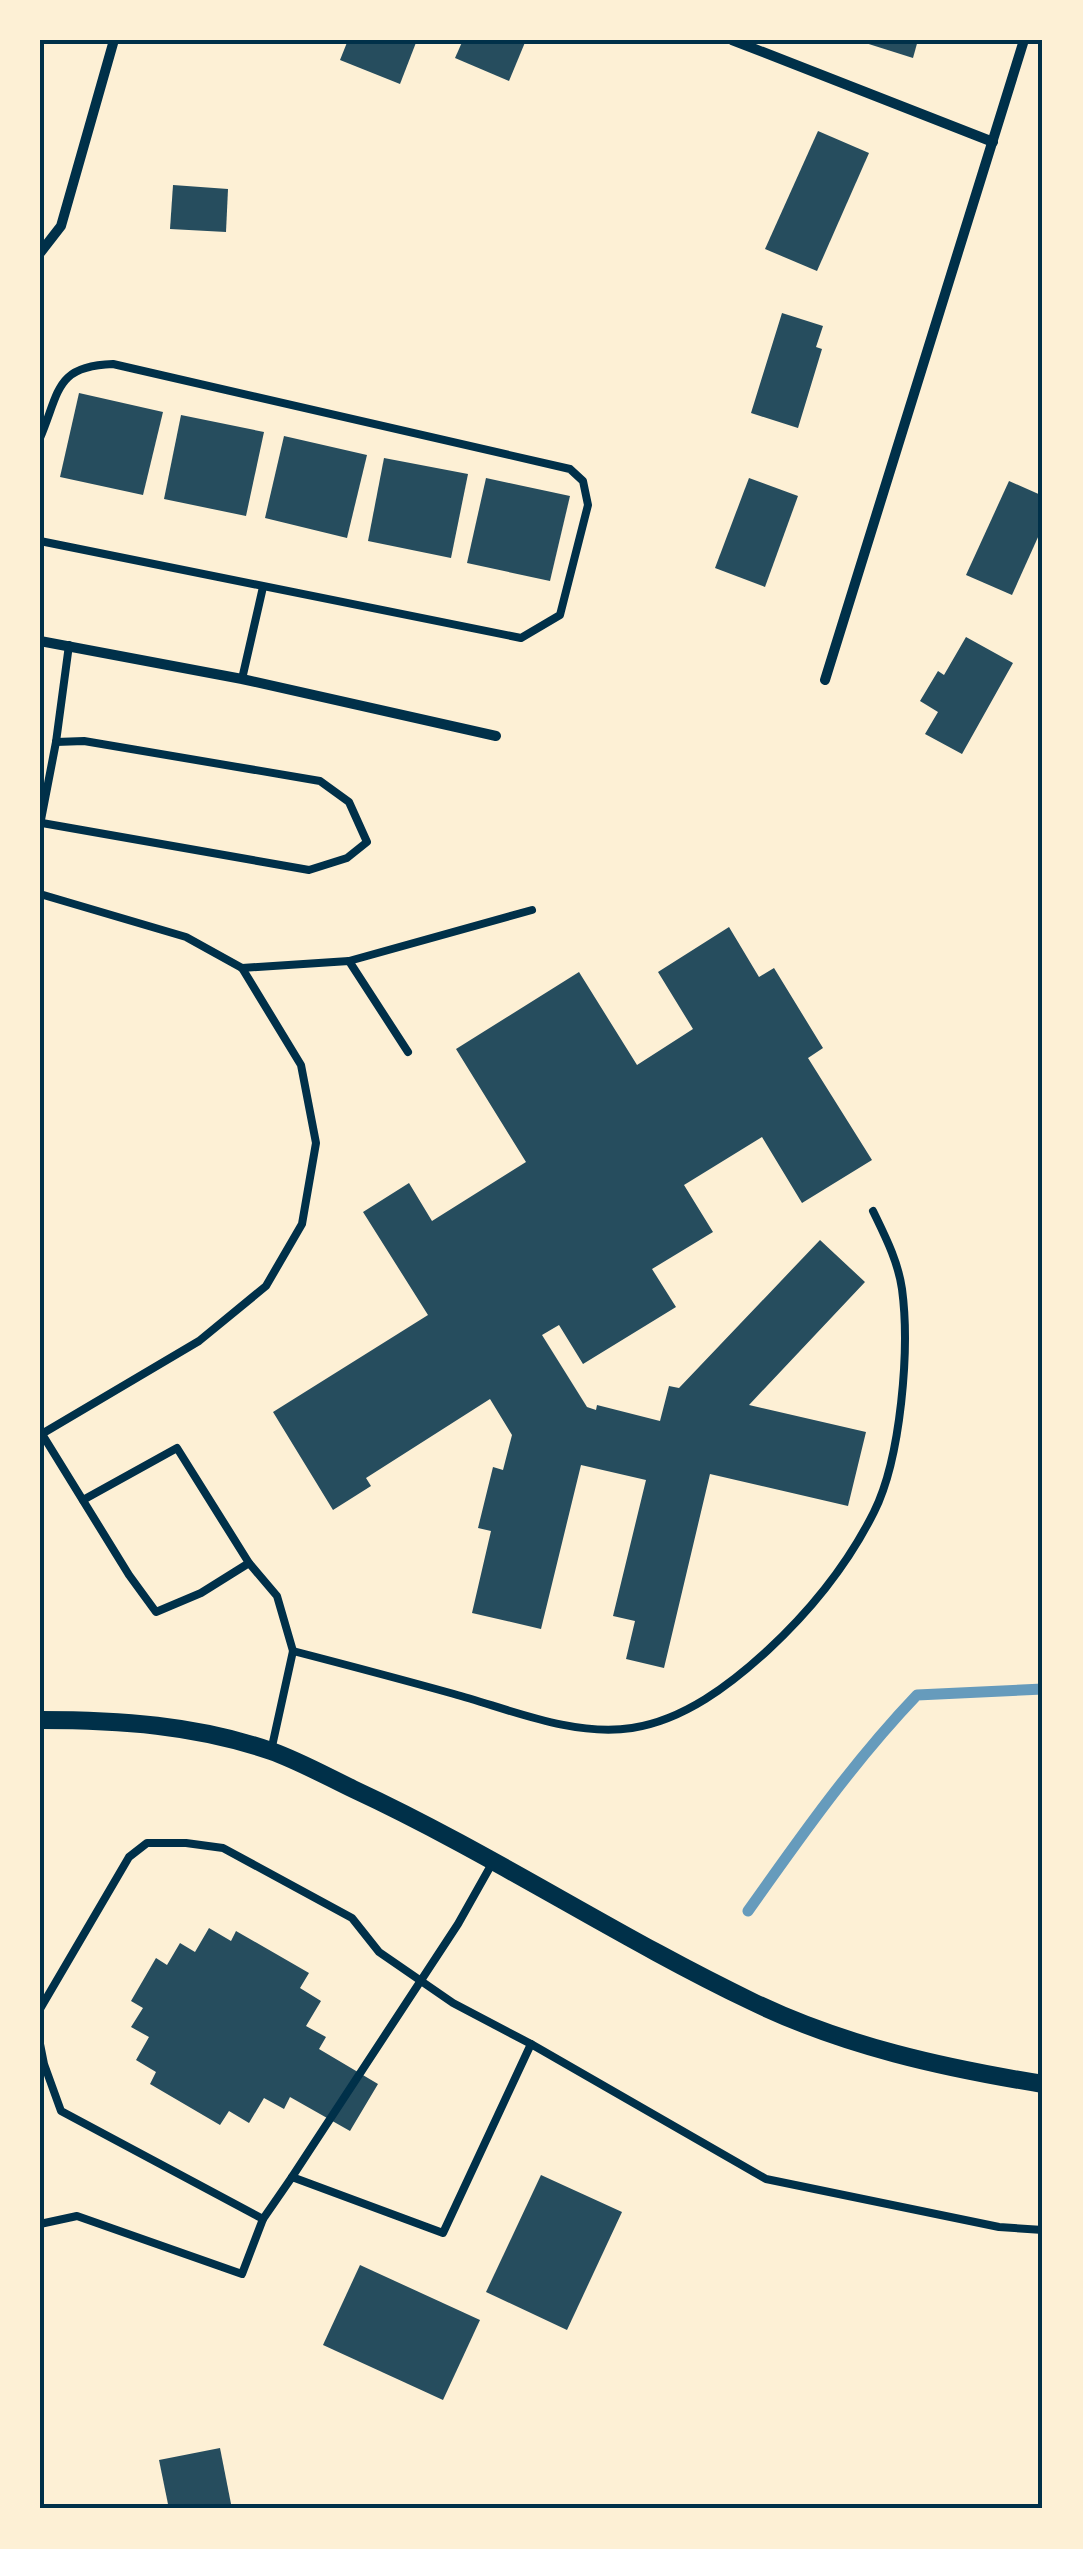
<svg xmlns="http://www.w3.org/2000/svg" width="1083" height="2549" viewBox="0 0 1083 2549" font-family="Spectral,serif">
<style>
.lines{fill:none;stroke-linecap:round;stroke-linejoin:round}
.stream{stroke:#669bbc;stroke-width:11}
.building{fill:#264d5e}
.service{stroke:#003049;stroke-width:8}
.minor{stroke:#003049;stroke-width:10}
.tertiary{stroke:#003049;stroke-width:18}
.neatline{fill:none;stroke:#003049;stroke-width:4}
</style>
<rect width="100%" height="100%" fill="#fdf0d5"/>
<g class="lines">
<path class="stream" d="M 748,1911 C 801,1836 854,1761 917,1695 L 1043,1689"/>
</g>
<g class="building">
<path d="M 348,40 L 417,40 L 400,84 L 340,60 Z"/>
<path d="M 463,40 L 526,40 L 509,81 L 455,58 Z"/>
<path d="M 856,40 L 918,40 L 913,58 Z"/>
<path d="M 818,131 L 869,153 L 817,271 L 765,249 Z"/>
<path d="M 173,185 L 228,189 L 226,232 L 170,229 Z"/>
<path d="M 782,313 L 823,326 L 816,347 L 822,349 L 798,428 L 751,413 Z"/>
<path d="M 79,393 L 163,412 L 143,495 L 60,477 Z"/>
<path d="M 181,415 L 264,432 L 246,516 L 164,499 Z"/>
<path d="M 284,436 L 367,455 L 347,538 L 265,518 Z"/>
<path d="M 384,458 L 468,474 L 451,558 L 368,541 Z"/>
<path d="M 486,478 L 570,496 L 550,581 L 467,563 Z"/>
<path d="M 749,478 L 798,496 L 765,587 L 715,568 Z"/>
<path d="M 1009,481 L 1043,496 L 1043,526 L 1012,595 L 966,575 Z"/>
<path d="M 966,637 L 1013,663 L 962,754 L 925,734 L 938,712 L 920,701 L 938,671 L 944,675 Z"/>
<path d="M 729,927 L 759,977 L 774,968 L 823,1048 L 808,1058 L 872,1160 L 802,1203 L 762,1137 L 684,1185 L 713,1232 L 652,1269 L 676,1307 L 583,1364 L 559,1325 L 542,1335 L 587,1407 L 596,1410 L 597,1405 L 660,1421 L 669,1386 L 679,1388 L 820,1240 L 865,1282 L 749,1405 L 866,1432 L 848,1506 L 710,1474 L 664,1668 L 626,1659 L 635,1621 L 613,1616 L 646,1480 L 581,1465 L 541,1629 L 472,1613 L 491,1531 L 478,1528 L 493,1467 L 503,1470 L 512,1435 L 490,1399 L 366,1478 L 371,1486 L 333,1510 L 273,1412 L 428,1315 L 363,1212 L 409,1183 L 432,1221 L 526,1162 L 456,1049 L 579,972 L 637,1065 L 693,1029 L 658,972 Z"/>
<path d="M 209,1928 L 231,1941 L 236,1931 L 309,1973 L 300,1988 L 321,2001 L 306,2026 L 326,2037 L 319,2049 L 378,2084 L 350,2131 L 290,2097 L 284,2109 L 264,2098 L 249,2123 L 229,2111 L 220,2125 L 150,2084 L 156,2072 L 136,2060 L 149,2037 L 131,2027 L 143,2008 L 131,2001 L 156,1958 L 167,1965 L 180,1943 L 195,1952 Z"/>
<path d="M 541,2175 L 622,2212 L 567,2330 L 486,2292 Z"/>
<path d="M 360,2265 L 480,2320 L 443,2400 L 323,2345 Z"/>
<path d="M 220,2448 L 232,2509 L 169,2509 L 159,2460 Z"/>
</g>
<g class="lines">
<g class="service">
<path d="M 40,438 C 60,391 55,366 113,364 L 570,469 L 583,481 L 588,505 L 560,615 L 521,638 L 40,541"/>
<path d="M 242,679 L 263,587"/>
<path d="M 42,823 L 309,870 L 347,858 L 367,842 L 349,802 L 320,781 L 84,741 L 56,742"/>
<path d="M 40,825 L 56,742 L 69,645"/>
<path d="M 40,894 L 186,937 L 242,968 L 301,1065 L 316,1143 L 302,1224 L 266,1286 L 199,1341 L 40,1435"/>
<path d="M 349,961 L 532,910"/>
<path d="M 242,968 L 349,961 L 408,1052"/>
<path d="M 42,1434 L 129,1575 L 156,1612 L 201,1593 L 249,1563 L 277,1596 L 293,1651 L 271,1751"/>
<path d="M 83,1500 L 177,1448 L 249,1563"/>
<path d="M 293,1651 C 347,1665 400,1679 454,1694 C 509,1709 573,1737 632,1728 C 684,1720 730,1685 768,1650 C 810,1611 848,1564 874,1512 C 901,1458 910,1349 902,1289 C 898,1261 885,1236 873,1211"/>
<path d="M 40,2009 L 129,1857 L 147,1843 L 186,1843 L 223,1848 L 352,1918 L 379,1952 L 453,2003 L 531,2044 L 766,2179 L 999,2227 L 1043,2230"/>
<path d="M 40,2044 L 44,2064 L 61,2111 L 263,2219 L 242,2274 L 77,2216 L 40,2224"/>
<path d="M 292,2177 L 458,1924 L 494,1860"/>
<path d="M 263,2219 L 292,2177 L 443,2233 L 531,2044"/>
</g>
<g class="minor">
<path d="M 732,40 L 993,142"/>
<path d="M 40,253 L 61,226 L 114,40"/>
<path d="M 40,641 L 242,679 L 496,736"/>
<path d="M 825,680 L 1024,40"/>
</g>
<path class="tertiary" d="M 40,1720 C 119,1720 196,1725 271,1751 C 299,1761 326,1776 353,1789 C 491,1853 617,1937 753,2002 C 844,2046 944,2068 1043,2084"/>
</g>
<rect width="1083" height="2549" fill="none" stroke="#fdf0d5" stroke-width="85"/>
<rect x="42" y="42" width="998" height="2464" class="neatline"/>
</svg>
